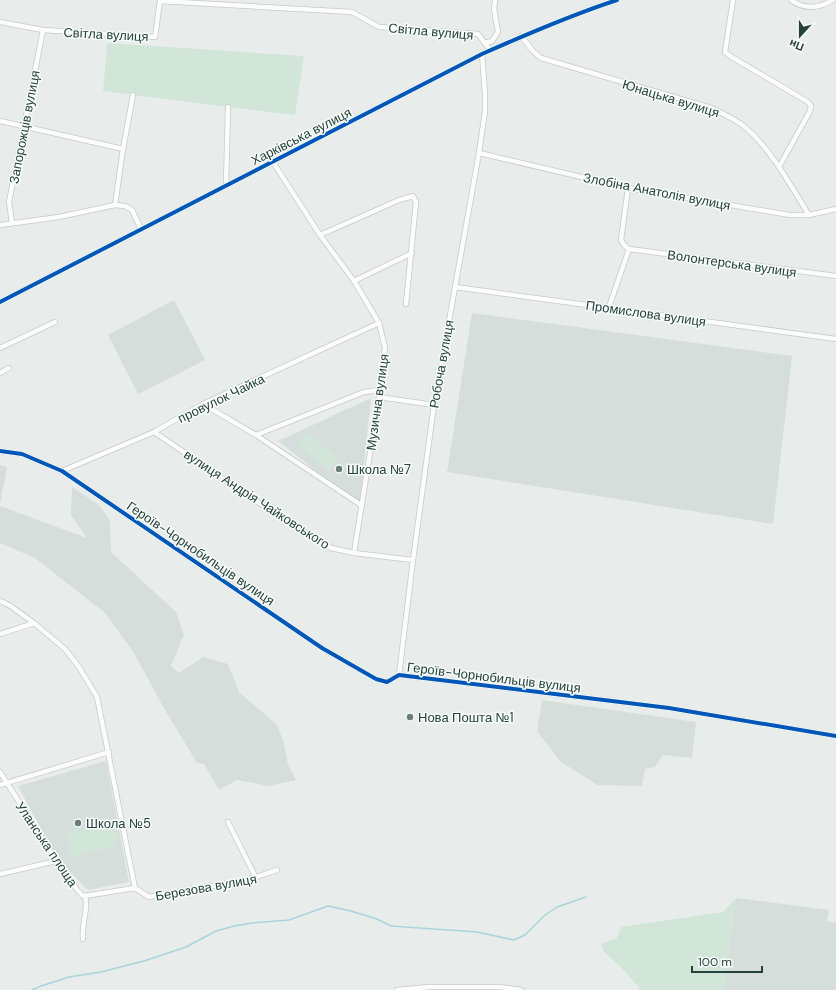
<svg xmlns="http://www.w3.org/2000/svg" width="836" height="990" viewBox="0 0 836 990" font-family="'DM Sans',sans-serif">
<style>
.built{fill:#d6dedb}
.green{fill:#d1e6d8}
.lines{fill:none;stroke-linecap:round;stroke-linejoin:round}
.stream{stroke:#a9d4db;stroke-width:1.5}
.minor-casing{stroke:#c5cac8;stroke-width:6}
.minor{stroke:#fcfcfc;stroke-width:4.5}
.cycleway-casing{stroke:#f7fbf9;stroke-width:6}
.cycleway{stroke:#0057b8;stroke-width:4}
.poi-dot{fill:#697e78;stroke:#f7fbf9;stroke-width:1.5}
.labels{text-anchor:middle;stroke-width:3;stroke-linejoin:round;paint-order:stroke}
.street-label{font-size:13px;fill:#24423a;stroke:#f7fbf9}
.poi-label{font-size:13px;fill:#24423a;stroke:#f7fbf9;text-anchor:start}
</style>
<rect width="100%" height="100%" fill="#e8edeb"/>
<g class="built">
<path d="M 174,300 L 205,360 L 138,394 L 108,335 Z"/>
<path d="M 472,313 L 792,356 L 773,524 L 447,472 Z"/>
<path d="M 371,398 L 360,500 L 349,497 L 278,441 Z"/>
<path d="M 0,465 L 7,467 L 0,504 Z"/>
<path d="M 72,487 L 99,505 L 110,521 L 111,552 L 176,612 L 184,635 L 171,666 L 179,673 L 203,657 L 228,664 L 239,692 L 277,725 L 284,743 L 288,765 L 296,780 L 269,786 L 237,780 L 219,790 L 204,764 L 197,763 L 162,705 L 134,653 L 105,613 L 35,558 L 0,543 L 0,506 L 87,538 L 71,515 Z"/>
<path d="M 542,700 L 696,722 L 692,758 L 663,755 L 655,767 L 645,769 L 642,786 L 598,785 L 561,762 L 537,731 Z"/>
<path d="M 106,761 L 129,882 L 88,890 L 58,860 L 18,786 Z"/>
<path d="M 736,898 L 829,910 L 827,921 L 836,923 L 836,990 L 723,990 Z"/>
</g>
<g class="green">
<path d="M 107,43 L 304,56 L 295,115 L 228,107 L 103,91 Z"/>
<path d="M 307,433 L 338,458 L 329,470 L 298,445 Z"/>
<path d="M 113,820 L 119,845 L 72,857 L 66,832 Z"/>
<path d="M 736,898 L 723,990 L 639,990 L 638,986 L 619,965 L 604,952 L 601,944 L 617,938 L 621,927 L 723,912 Z"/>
</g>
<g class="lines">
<path class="stream" d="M 32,990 L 41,986 L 69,977 L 101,972 L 144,961 L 186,947 L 216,931 L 234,926 L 252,923 L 289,920 L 328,906 L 351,911 L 377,919 L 391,926 L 477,932 L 514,940 L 525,935 L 545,915 L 557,907 L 586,897"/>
<g class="minor-casing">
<g id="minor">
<path d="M 733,0 L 725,52 L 730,56 L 808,102 L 811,106 L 810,111 L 779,167"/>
<path d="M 791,0 C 804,10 820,8 833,0"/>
<path d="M 0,22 L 43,30 L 155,37 L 160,1 L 352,12 L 379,27 L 478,34 L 490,50"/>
<path d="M 521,36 L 533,51 L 541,58 L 711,108 C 723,114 736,119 746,128 C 771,149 792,188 809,215"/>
<path d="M 485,43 L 492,41 L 498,32 L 494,9 L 495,0"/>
<path d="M 0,121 L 123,149"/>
<path d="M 479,153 L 628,188 L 790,215 L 809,215 L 836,209"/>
<path d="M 273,162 L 320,235 L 354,281 L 379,323 L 385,348 L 379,390 L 379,397 L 354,553"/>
<path d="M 226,185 L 228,107"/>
<path d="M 115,205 L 123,149 L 133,95"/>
<path d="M 12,223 L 9,202 L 43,30"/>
<path d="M 0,225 L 59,217 L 115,205 L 125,206 L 132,210 L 141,229"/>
<path d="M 320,235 L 399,200 L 413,196 L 416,202 L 406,304"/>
<path d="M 629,249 L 836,276"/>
<path d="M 354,281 L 412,253"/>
<path d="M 455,287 L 836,339"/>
<path d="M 0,302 L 482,54 C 527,34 571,15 617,0"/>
<path d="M 609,307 L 629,249 L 624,245 L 621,240 L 628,188"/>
<path d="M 0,348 L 55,322"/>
<path d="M 0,373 L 9,368"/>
<path d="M 379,397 L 434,405"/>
<path d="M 203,404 L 256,435 L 361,505"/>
<path d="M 154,432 L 286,521 L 331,548 L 354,553 L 413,560"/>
<path d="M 256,435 L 364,392 L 379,390"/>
<path d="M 0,451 L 22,454 L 62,471 L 322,648 L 376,679 L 387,682 L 399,675 L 669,708 L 836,736"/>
<path d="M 62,471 L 154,432 L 203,404 L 379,323"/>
<path d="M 0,601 L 9,605 L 34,623 L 65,649 L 79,667 L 97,697 L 135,888"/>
<path d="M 0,634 L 34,623"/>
<path d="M 399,675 L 413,560 L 434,405 L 479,153 L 485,111 L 485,94 L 482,54"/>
<path d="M 0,772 L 59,865 L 78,891 L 83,896 L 91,895 L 135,888"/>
<path d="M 0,785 L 109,752"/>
<path d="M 228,822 L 256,878"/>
<path d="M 0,874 L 56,861"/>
<path d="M 135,888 L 149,897 L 247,880 L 277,870"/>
<path d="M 83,939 C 81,924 89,910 85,896"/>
<path d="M 397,990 L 429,987 L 500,987 L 521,990"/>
</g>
</g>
<use href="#minor" class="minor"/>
<g class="cycleway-casing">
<g id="cycleway">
<path d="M 0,302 L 482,54 C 527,34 571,15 617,0"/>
<path d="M 0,451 L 22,454 L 62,471 L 322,648 L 376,679 L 387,682 L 399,675 L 669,708 L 836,736"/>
</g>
</g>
<use href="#cycleway" class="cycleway"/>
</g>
<g class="poi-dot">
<circle cx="339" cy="469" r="4"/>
<circle cx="410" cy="717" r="4"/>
<circle cx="78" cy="823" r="4"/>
</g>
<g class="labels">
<g class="street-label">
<text transform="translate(431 31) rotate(5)" y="5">Світла вулиця</text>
<text transform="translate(106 34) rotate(3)" y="5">Світла вулиця</text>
<text transform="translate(671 98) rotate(17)" y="5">Юнацька вулиця</text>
<text transform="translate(24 127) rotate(-79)" y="5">Запорожців вулиця</text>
<text transform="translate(301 136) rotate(-27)" y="5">Харківська вулиця</text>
<text transform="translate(657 191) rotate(11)" y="5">Злобіна Анатолія вулиця</text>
<text transform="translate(732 263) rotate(8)" y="5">Волонтерська вулиця</text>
<text transform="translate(646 313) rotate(8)" y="5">Промислова вулиця</text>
<text transform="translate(441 364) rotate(-80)" y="5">Робоча вулиця</text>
<text transform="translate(221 398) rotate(-26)" y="5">провулок Чайка</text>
<text transform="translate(377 402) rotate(-82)" y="5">Музична вулиця</text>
<text transform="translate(257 499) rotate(33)" y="5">вулиця Андрія Чайковського</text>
<text transform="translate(201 553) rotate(34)" y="5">Героїв-Чорнобильців вулиця</text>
<text transform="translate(494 677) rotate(7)" y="5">Героїв-Чорнобильців вулиця</text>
<text transform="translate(47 844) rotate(56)" y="5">Уланська площа</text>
<text transform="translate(206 887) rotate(-10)" y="5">Березова вулиця</text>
</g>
<g class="poi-label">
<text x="347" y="474">Школа №7</text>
<text x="418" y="722">Нова Пошта №1</text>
<text x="86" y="828">Школа №5</text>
</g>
</g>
<g transform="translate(800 36) rotate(201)" stroke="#f7fbf9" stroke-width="3" paint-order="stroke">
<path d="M0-3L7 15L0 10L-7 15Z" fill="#24423a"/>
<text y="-6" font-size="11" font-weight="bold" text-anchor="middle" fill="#24423a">Пн</text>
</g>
<path d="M692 966v6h70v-6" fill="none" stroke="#24423a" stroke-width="2"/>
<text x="698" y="966" font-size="12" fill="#24423a" stroke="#f7fbf9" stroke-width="3" paint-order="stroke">100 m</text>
</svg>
